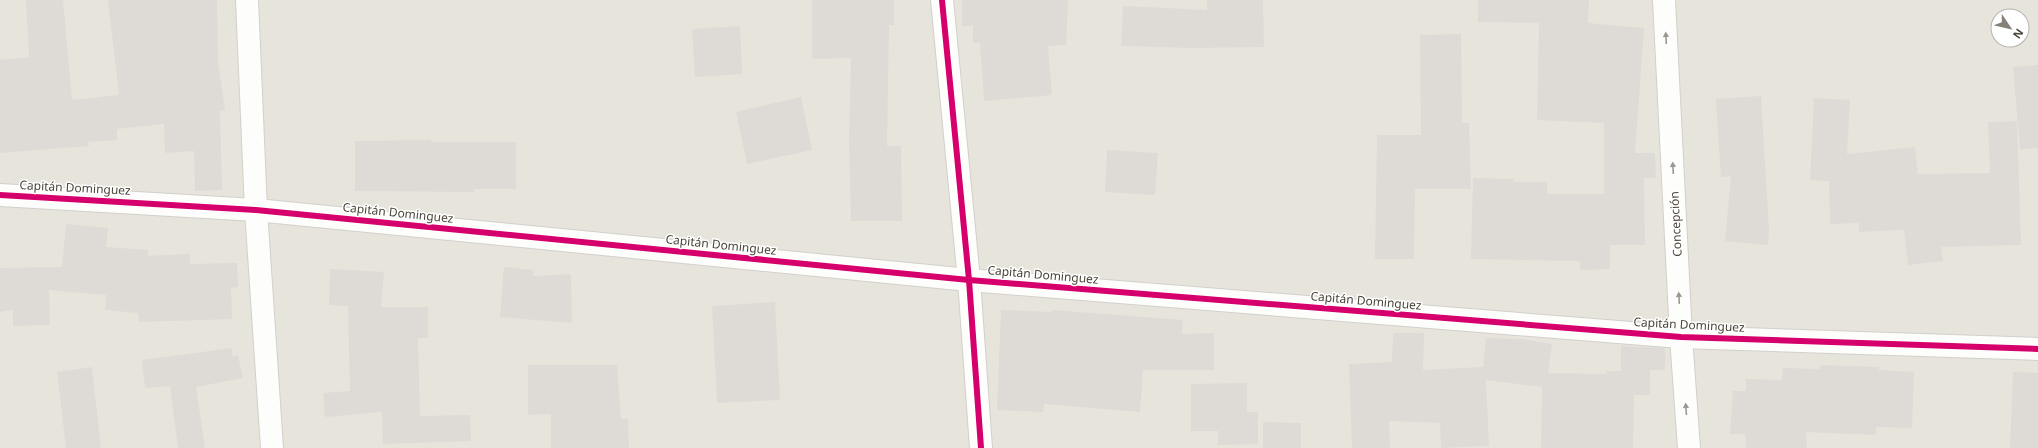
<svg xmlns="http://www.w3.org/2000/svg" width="2038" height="448" viewBox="0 0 2038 448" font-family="'Noto Sans',sans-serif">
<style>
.residential{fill:#e7e4dc;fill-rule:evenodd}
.building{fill:#dedbd6}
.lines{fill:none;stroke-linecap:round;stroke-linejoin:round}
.street-casing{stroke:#d2d0cb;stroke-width:24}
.street{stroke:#fdfdfc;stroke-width:22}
.cycleway-casing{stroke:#fff;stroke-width:8}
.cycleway{stroke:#d6006c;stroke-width:6}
.oneway{fill:#9b9791}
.labels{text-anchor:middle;stroke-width:3;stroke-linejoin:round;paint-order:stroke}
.street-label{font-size:12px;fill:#4b4439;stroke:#fff}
</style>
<rect width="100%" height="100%" fill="#f4f2ee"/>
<path class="residential" d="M 0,0 L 2038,0 L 2038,448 L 0,448 ZM 1998,16 L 2022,16 L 2022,40 L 1998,40 Z"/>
<g class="building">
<path d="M 26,0 L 63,0 L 72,100 L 119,95 L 108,0 L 217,0 L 218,62 L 225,110 L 220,111 L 222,190 L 195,191 L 194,151 L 165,153 L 164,124 L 117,129 L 117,140 L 88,142 L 89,146 L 0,153 L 0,60 L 29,57 Z"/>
<path d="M 812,0 L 894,0 L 894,25 L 889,25 L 887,146 L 901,146 L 902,221 L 851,221 L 849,141 L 851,58 L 812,59 Z"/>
<path d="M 962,0 L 1068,0 L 1066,45 L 1048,46 L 1052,95 L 984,101 L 980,43 L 973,43 L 973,26 L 962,26 Z"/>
<path d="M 1207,0 L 1263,0 L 1264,47 L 1192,48 L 1121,46 L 1123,6 L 1207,10 Z"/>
<path d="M 1478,0 L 1589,0 L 1588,23 L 1644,28 L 1635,153 L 1655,153 L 1656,178 L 1644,178 L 1645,245 L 1610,245 L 1610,269 L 1580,270 L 1580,261 L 1471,259 L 1473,178 L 1514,179 L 1514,182 L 1547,182 L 1547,194 L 1604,194 L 1604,123 L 1537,120 L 1539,23 L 1478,22 Z"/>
<path d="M 740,26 L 742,74 L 695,77 L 692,29 Z"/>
<path d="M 1461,34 L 1462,123 L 1469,123 L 1471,189 L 1415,189 L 1414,259 L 1375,259 L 1377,135 L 1421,135 L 1420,35 Z"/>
<path d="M 2038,65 L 2038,148 L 2020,149 L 2013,67 Z"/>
<path d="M 1761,96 L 1769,231 L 1768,245 L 1725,241 L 1731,176 L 1721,177 L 1716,99 Z"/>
<path d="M 801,97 L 812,150 L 747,164 L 736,112 Z"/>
<path d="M 1814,98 L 1850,100 L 1847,154 L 1915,147 L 1918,174 L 1990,173 L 1988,122 L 2017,121 L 2021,245 L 1941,247 L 1943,261 L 1908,265 L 1904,230 L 1859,232 L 1859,223 L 1830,224 L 1829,181 L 1810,180 Z"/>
<path d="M 431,140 L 431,142 L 516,142 L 516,189 L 474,189 L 474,192 L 355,191 L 355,141 Z"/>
<path d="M 1107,150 L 1158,153 L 1155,195 L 1105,192 Z"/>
<path d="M 66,224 L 108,228 L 106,247 L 148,250 L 148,256 L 190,254 L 190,264 L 237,263 L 238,287 L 231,288 L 232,319 L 139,322 L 138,313 L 105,310 L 106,295 L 49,290 L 50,325 L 13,326 L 13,310 L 0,312 L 0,268 L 62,267 Z"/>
<path d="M 504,267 L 533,270 L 533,276 L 571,274 L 572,323 L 500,317 Z"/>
<path d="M 330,269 L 384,272 L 381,307 L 428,307 L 428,338 L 418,338 L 420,416 L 470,415 L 471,441 L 383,444 L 382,412 L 325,417 L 323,393 L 350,391 L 348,306 L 329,305 Z"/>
<path d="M 775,302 L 780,400 L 717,403 L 712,306 Z"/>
<path d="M 1001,310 L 1052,312 L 1052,310 L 1183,320 L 1182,334 L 1214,333 L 1214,370 L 1143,370 L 1140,412 L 1044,404 L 1043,412 L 997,410 Z"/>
<path d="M 1393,333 L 1424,333 L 1423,370 L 1483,367 L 1486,338 L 1523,339 L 1552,344 L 1548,373 L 1606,374 L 1606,371 L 1621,371 L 1621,346 L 1665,348 L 1665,370 L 1650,370 L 1650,395 L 1634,395 L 1633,448 L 1541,448 L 1542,387 L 1486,380 L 1489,446 L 1441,448 L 1440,423 L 1389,421 L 1390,448 L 1352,448 L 1349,364 L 1392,362 Z"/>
<path d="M 232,348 L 232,356 L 238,355 L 243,378 L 196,387 L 205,448 L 178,448 L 170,386 L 145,388 L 142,360 Z"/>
<path d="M 528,365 L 617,365 L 621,419 L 628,419 L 629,448 L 551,448 L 551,414 L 528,415 Z"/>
<path d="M 1820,365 L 1879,367 L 1879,370 L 1914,372 L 1912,428 L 1876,427 L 1876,435 L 1806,432 L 1807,448 L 1746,448 L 1745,434 L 1730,434 L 1733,391 L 1746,391 L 1746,379 L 1782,380 L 1783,368 L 1820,369 Z"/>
<path d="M 92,367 L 101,448 L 66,448 L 57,372 Z"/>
<path d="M 2013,372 L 2038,373 L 2038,448 L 2010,448 Z"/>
<path d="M 1247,383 L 1247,412 L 1258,412 L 1258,444 L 1218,445 L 1218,431 L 1191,431 L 1191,384 Z"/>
<path d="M 1263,422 L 1301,423 L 1301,448 L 1263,448 Z"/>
</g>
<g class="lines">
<g class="street-casing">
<g id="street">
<path d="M 247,0 L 256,210 L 272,448"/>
<path d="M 942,0 L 969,280 L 981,448"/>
<path d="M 1664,0 L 1681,337 L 1689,448"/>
<path d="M 0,195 L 256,210 L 969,280 L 1681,337 L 2038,349"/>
</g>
</g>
<use href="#street" class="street"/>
<g class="cycleway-casing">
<g id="cycleway">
<path d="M 942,0 L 969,280 L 981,448"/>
<path d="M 0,195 L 256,210 L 969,280 L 1681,337 L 2038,349"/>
</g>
</g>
<use href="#cycleway" class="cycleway"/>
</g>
<defs><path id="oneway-solid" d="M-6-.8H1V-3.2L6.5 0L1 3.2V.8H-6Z"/></defs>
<g class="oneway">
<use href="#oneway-solid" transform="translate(1666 38) rotate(-93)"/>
<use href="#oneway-solid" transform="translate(1673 168) rotate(-93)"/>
<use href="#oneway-solid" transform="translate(1679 298) rotate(-93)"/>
<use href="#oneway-solid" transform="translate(1686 409) rotate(-94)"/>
</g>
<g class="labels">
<g class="street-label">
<text transform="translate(75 188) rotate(3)" y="4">Capitán Dominguez</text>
<text transform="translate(398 213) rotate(6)" y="4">Capitán Dominguez</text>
<text transform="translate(1676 224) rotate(-93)" y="4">Concepción</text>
<text transform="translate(721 245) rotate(6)" y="4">Capitán Dominguez</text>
<text transform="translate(1043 275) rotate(5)" y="4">Capitán Dominguez</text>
<text transform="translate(1366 301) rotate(5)" y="4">Capitán Dominguez</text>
<text transform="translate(1689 325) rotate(3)" y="4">Capitán Dominguez</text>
</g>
</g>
<g transform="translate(2010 28) rotate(125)"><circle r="19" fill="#ffffff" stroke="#b7b4b0"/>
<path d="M0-3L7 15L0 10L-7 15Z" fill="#868178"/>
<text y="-6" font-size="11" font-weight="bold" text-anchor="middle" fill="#4b4439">N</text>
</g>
</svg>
